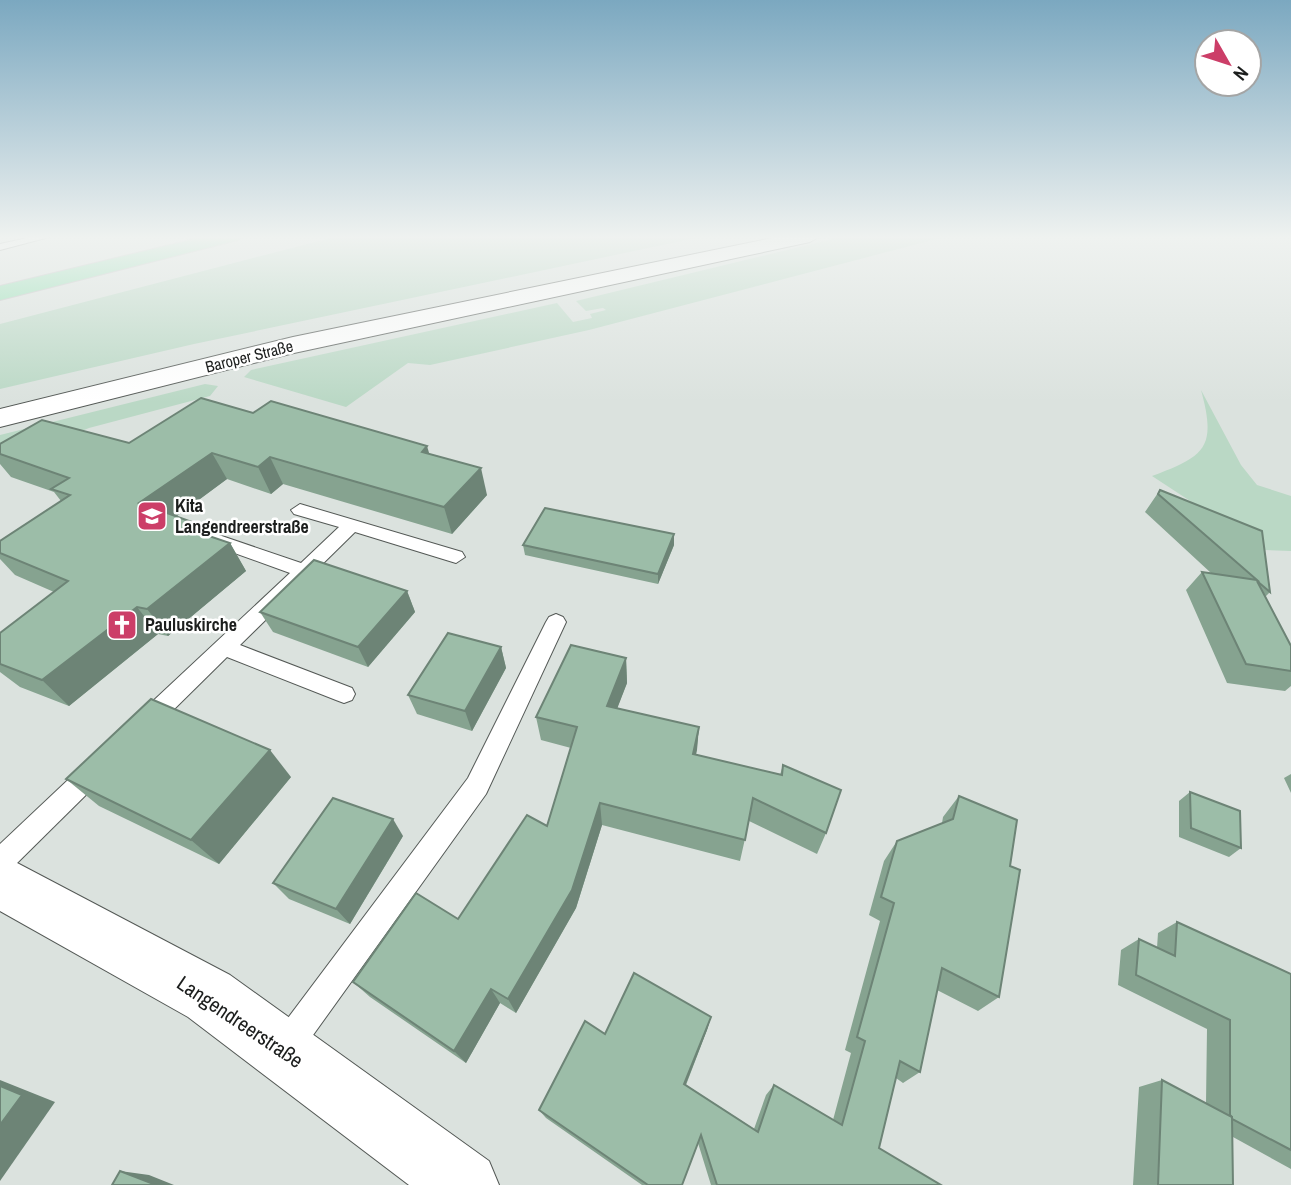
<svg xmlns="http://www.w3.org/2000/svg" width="1291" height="1185" viewBox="0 0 1291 1185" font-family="'Archivo Narrow',sans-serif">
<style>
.green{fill:#bad8c5}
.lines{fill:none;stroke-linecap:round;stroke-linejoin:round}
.lane-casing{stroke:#545956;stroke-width:2}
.street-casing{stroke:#545956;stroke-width:2}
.secondary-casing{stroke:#545956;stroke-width:2}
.highway-casing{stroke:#bfc0c0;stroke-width:2}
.lane{fill:#fff;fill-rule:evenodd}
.street{fill:#fff;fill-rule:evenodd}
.secondary{fill:#fff;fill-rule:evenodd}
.highway{fill:#8ddfaf;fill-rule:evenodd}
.wall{fill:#86a390}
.shaded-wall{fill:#6d8476}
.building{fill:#9cbda8;stroke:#6d8476;stroke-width:2}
.labels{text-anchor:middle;stroke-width:5;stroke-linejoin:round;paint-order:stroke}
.far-street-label{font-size:16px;fill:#1c1e1d;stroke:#fff}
.poi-label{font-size:18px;font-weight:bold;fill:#1c1e1d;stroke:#fff;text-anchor:start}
.near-street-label{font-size:21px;fill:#1c1e1d;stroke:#fff}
</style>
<rect width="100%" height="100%" fill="#dbe2de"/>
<g class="green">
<path d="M 338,236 L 705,236 L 194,344 L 0,389 L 0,324 Z"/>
<path d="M 845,236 L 948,236 L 589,330 L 430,365 L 408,363 L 346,407 L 244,377 L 251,370 L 557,303 L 573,322 L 592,318 L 590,314 L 606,310 L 603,308 L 586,311 L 576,301 Z"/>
<path d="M 205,384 L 218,386 L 210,396 L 89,428 L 0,464 L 0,435 Z"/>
<path d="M 1201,390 L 1241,465 L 1257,485 L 1291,496 L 1291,551 L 1265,550 L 1152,476 C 1205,456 1217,448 1201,390 Z"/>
</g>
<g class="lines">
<g class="lane-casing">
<g id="lane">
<path d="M 36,236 L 53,236 L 0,250 L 0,244 Z"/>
<path d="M 300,504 L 462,552 L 465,557 L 456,563 L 355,532 L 240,645 L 352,688 L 355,694 L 352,700 L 344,703 L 336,700 L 227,657 L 153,730 L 145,733 L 137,730 L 134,723 L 137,716 L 290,573 L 201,541 L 198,537 L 201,533 L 213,533 L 301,563 L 339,527 L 294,514 L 291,510 Z"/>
<path d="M 556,614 L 563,617 L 566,622 L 486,794 L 298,1056 L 287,1060 L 276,1056 L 272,1045 L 276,1034 L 468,778 L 546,622 L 549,617 Z"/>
<path d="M 95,759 L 103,762 L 107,770 L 103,778 L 9,871 L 0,875 L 0,844 L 87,762 Z"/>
</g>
</g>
<g class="street-casing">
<path id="street" d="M 0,854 L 230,975 L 489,1161 L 499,1185 L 409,1185 L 188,1017 L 0,911 Z"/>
</g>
<g class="secondary-casing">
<path id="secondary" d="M 782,236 L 820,236 L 810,242 L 294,353 L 0,427 L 0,409 L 293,337 Z"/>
</g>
<g class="highway-casing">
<path id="highway" d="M 207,236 L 241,236 L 238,240 L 0,300 L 0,286 Z"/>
</g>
<use href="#lane" class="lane"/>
<use href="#street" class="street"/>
<use href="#secondary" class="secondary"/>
<use href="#highway" class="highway"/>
</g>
<g class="wall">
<path d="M 253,413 L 430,454 L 487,495 L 452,534 L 283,484 L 271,494 L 227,479 L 177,516 L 203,526 L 210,536 L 230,543 L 246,571 L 168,636 L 158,634 L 69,706 L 20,687 L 0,672 L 0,633 L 54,592 L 15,575 L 0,559 L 0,541 L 61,501 L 54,492 L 11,477 L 0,464 L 0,444 L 129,443 Z"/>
<path d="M 1160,490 L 1270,592 L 1265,597 L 1291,646 L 1291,686 L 1285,691 L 1227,683 L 1186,590 L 1202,572 L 1211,573 L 1145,512 Z"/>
<path d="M 674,534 L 674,545 L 658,584 L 525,555 L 523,545 Z"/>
<path d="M 407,591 L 415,612 L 368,667 L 273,632 L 260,612 Z"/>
<path d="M 501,647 L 506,668 L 472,731 L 417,714 L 408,695 Z"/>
<path d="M 626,658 L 627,683 L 617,708 L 699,727 L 696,755 L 780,775 L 783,765 L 826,833 L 817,854 L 749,821 L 740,861 L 602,825 L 576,908 L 516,1013 L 500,1003 L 466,1063 L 370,997 L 353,982 L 458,919 L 547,826 L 571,748 L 541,740 L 536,717 Z"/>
<path d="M 1291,774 L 1291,793 L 1284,778 Z"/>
<path d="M 291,777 L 219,864 L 99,806 L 66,779 Z"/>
<path d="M 1190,792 L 1241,848 L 1229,857 L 1179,837 L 1179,801 Z"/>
<path d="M 959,796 L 1010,866 L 999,997 L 978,1011 L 937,990 L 920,1072 L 903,1083 L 896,1078 L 879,1148 L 941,1185 L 711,1185 L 698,1143 L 682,1185 L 642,1185 L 546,1118 L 539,1110 L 605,1034 L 711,1017 L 707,1030 L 686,1085 L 754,1129 L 766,1095 L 774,1085 L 833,1120 L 851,1053 L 845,1050 L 880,921 L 869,915 L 884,861 L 897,841 L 942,823 L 943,817 Z"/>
<path d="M 403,836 L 350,924 L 289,899 L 273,883 Z"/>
<path d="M 1177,922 L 1291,974 L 1291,1169 L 1233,1137 L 1233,1185 L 1133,1185 L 1139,1087 L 1162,1080 L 1206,1103 L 1207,1029 L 1118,985 L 1121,950 L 1139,939 L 1157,948 L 1158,933 Z"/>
</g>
<g class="shaded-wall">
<path d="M 427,446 L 435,473 L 422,452 Z"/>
<path d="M 212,453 L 227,479 L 158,530 L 139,503 Z"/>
<path d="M 270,457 L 283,484 L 271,494 L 258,467 Z"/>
<path d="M 481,468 L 487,495 L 452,534 L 444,507 Z"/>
<path d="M 203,526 L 219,552 L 230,543 L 246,571 L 168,636 L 147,609 L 203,534 Z"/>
<path d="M 674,534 L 674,545 L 658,584 L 658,574 Z"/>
<path d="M 407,591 L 415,612 L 368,667 L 358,647 Z"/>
<path d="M 137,607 L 158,634 L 69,706 L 42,680 Z"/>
<path d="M 501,647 L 506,668 L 472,731 L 465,711 Z"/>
<path d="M 626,658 L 627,683 L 609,730 L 607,706 Z"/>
<path d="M 699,727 L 697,750 L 690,777 L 693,754 Z"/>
<path d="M 270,750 L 291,777 L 219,864 L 191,840 Z"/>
<path d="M 600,803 L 602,825 L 576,908 L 516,1013 L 508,999 Z"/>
<path d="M 393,819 L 403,836 L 350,924 L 336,909 Z"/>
<path d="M 491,989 L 500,1003 L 466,1063 L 454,1051 Z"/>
<path d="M 711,1017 L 707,1030 L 682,1094 L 684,1084 Z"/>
<path d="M 0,1080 L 55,1102 L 0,1181 Z"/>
<path d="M 120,1171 L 149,1175 L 174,1185 L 156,1185 Z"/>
</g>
<g class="building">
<path d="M 201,398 L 253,413 L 271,401 L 427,446 L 422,452 L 481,468 L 444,507 L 270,457 L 258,467 L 212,453 L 139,503 L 203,526 L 203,534 L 230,543 L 147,609 L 137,607 L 42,680 L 0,664 L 0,633 L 68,581 L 0,553 L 0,541 L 70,495 L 51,489 L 69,478 L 0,454 L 0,444 L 42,420 L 129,443 Z"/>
<path d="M 1160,490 L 1262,531 L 1270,592 L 1257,581 L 1291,646 L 1291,671 L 1246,664 L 1202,572 L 1257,580 L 1158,494 Z"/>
<path d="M 545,508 L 674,534 L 658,574 L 523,545 Z"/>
<path d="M 314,560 L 407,591 L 358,647 L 260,612 Z"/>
<path d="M 448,633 L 501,647 L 465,711 L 408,695 Z"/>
<path d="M 571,645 L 626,658 L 607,706 L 699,727 L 693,754 L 782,775 L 783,765 L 841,790 L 826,833 L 753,798 L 745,840 L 600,803 L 572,890 L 508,999 L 491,989 L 454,1051 L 353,982 L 416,893 L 458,919 L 527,815 L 547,826 L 577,727 L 536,717 Z"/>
<path d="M 151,699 L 270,750 L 191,840 L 66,779 Z"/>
<path d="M 1190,792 L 1240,811 L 1241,848 L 1191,828 Z"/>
<path d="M 959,796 L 1017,820 L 1010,866 L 1020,870 L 999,997 L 942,968 L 920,1072 L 900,1061 L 879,1148 L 941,1185 L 717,1185 L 701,1135 L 682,1185 L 648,1185 L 539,1110 L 585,1021 L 605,1034 L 634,973 L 711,1017 L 684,1084 L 758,1132 L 774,1085 L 842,1125 L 865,1041 L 857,1037 L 894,903 L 881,897 L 897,841 L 953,819 Z"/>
<path d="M 333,798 L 393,819 L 336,909 L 273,883 Z"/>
<path d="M 1177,922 L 1291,974 L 1291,1150 L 1232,1119 L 1232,1117 L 1230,1115 L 1230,1020 L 1136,975 L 1139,939 L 1175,956 Z"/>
<path d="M 1162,1080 L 1232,1117 L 1233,1185 L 1158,1185 Z"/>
<path d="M 0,1086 L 22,1095 L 0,1125 Z"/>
<path d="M 120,1171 L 156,1185 L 112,1185 Z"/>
</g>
<linearGradient id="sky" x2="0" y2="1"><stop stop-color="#7ba8c0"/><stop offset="0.59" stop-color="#eff2f0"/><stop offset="1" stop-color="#eff2f0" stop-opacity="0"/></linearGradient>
<rect width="1291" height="402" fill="url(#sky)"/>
<defs>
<g id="school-square" transform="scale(1.575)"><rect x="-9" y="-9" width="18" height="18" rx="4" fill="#cc3e68" stroke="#fff"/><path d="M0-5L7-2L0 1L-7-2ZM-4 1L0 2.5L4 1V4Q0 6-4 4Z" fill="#fff"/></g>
<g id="church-square" transform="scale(1.575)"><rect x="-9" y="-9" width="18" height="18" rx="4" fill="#cc3e68" stroke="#fff"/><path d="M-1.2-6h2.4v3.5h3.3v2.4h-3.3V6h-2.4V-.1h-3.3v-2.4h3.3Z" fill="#fff"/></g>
</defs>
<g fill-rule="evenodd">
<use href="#school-square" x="152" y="516"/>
<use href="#church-square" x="122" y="625"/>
</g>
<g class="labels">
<g class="far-street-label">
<text transform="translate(249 356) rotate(-14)" y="6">Baroper Straße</text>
</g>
<g class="poi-label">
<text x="175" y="512">Kita<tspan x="175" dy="21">Langendreerstraße</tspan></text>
<text x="145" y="631">Pauluskirche</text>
</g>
<g class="near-street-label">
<text transform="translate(240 1022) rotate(34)" y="7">Langendreerstraße</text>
</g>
</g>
<g transform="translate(1228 63) rotate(129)"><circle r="33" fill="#ffffff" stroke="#a4a5a5" stroke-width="2"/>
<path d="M0-5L12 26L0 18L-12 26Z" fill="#cc3e68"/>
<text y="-10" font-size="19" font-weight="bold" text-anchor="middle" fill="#1c1e1d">N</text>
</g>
</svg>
